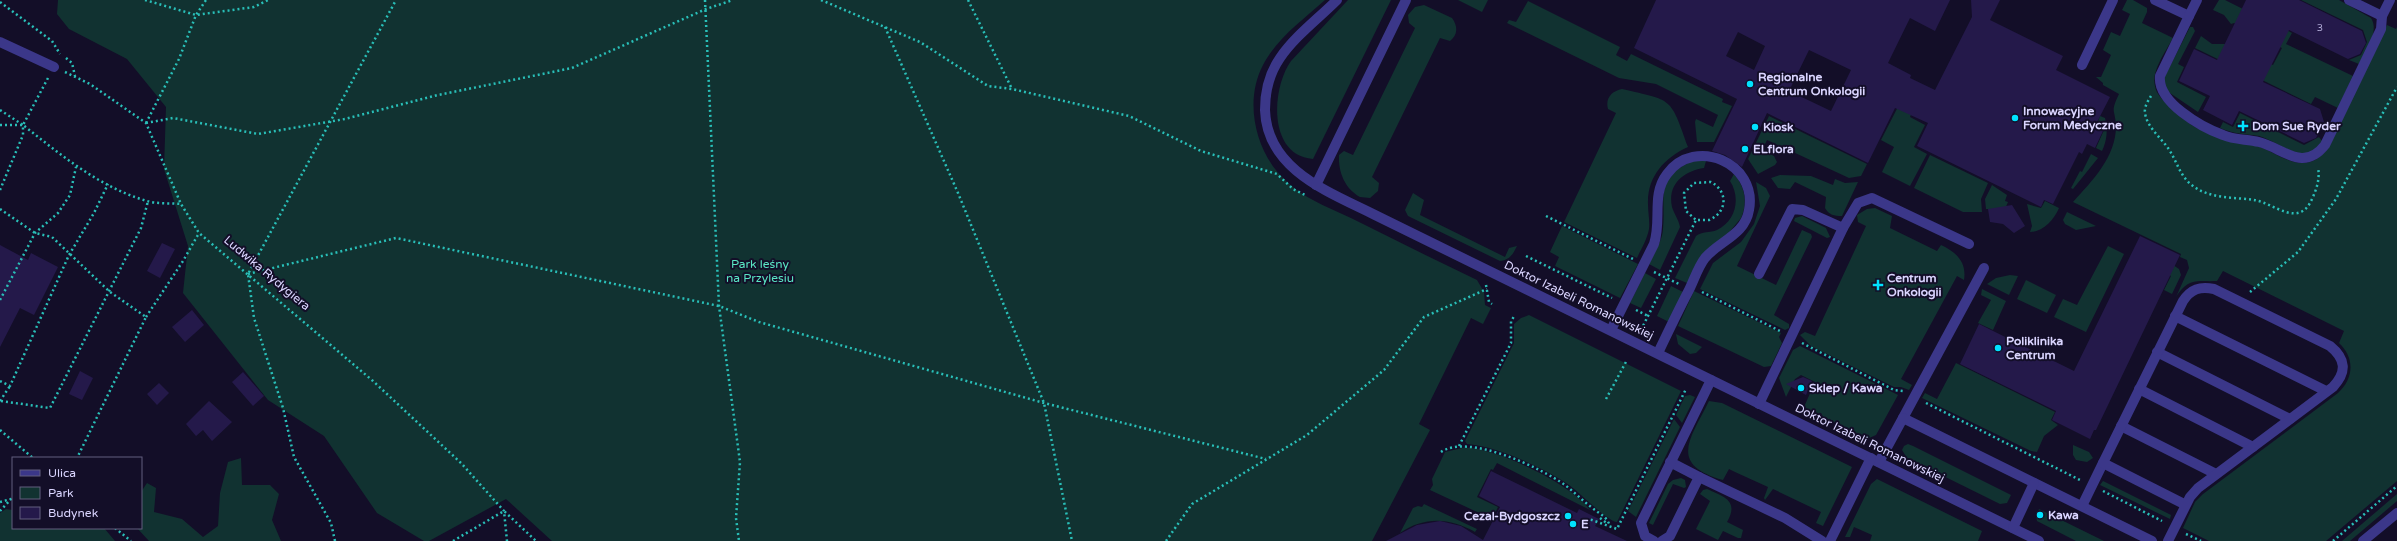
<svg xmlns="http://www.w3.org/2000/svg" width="2397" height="541" viewBox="0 0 2397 541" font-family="'Varela Round',sans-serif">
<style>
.green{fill:#113231}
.building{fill:#24194a;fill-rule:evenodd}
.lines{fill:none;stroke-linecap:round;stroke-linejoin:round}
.path{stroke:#29bfb8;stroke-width:2.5;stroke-dasharray:2 3;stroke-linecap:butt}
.minor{stroke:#3b3789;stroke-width:10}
.poi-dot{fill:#01e2ff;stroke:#130e28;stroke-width:1.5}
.labels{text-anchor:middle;stroke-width:4;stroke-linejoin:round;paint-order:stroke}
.number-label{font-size:10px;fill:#aca6d2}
.poi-label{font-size:12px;font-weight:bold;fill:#dad5ff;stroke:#130e28;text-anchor:start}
.park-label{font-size:12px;fill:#5ae6c5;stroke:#130e28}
.street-label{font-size:12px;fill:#dad5ff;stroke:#130e28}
</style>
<rect width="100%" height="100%" fill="#130e28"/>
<g class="green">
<path d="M 58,0 L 1325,0 C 1303,20 1277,38 1263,65 C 1244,101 1255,150 1283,178 C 1303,199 1331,208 1357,221 C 1397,241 1437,261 1477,280 L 1484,292 L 1485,305 L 1491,308 L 1483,324 L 1471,318 L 1419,424 L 1430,430 L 1372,541 L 552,541 L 506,499 L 429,541 L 424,541 L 377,513 L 324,436 L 268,400 L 183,293 L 188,246 L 164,169 L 166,107 L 127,59 L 69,29 L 57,14 Z"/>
<path d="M 1348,0 L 1391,0 L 1313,159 C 1268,156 1271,89 1291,61 Z"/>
<path d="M 1458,0 L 1488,0 L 1482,12 Z"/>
<path d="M 2127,0 L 2133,0 L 2147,8 L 2147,12 L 2142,23 L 2173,38 C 2166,51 2151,71 2155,86 C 2156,94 2163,100 2169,105 C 2202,142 2221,131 2260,147 C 2274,152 2287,163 2303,163 C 2313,163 2319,158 2326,151 L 2387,25 L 2396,29 L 2397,27 L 2397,481 L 2326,541 L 2209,541 L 2183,528 L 2195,502 L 2203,494 L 2338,393 C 2354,378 2355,358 2339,343 L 2344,331 L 2223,271 L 2217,281 C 2197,282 2189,277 2176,297 L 2189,268 L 2187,260 L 2180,257 L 2181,254 L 2073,202 C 2092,181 2116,157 2116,126 C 2115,108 2110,113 2119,94 L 2103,85 L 2103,83 L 2096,77 L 2101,77 L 2111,55 L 2103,50 L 2111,32 L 2120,36 L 2130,14 L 2122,10 Z"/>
<path d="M 2219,0 L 2225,0 L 2253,14 L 2245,28 L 2234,23 L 2231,24 L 2224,15 L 2213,10 Z"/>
<path d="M 2301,0 L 2339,0 L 2371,18 C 2380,32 2365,51 2359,64 L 2349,60 L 2361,55 L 2367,42 L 2363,30 Z"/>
<path d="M 1528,1 L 1620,47 L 1616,55 L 1627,61 L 1631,54 L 1723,99 L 1722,102 L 1732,106 L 1714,142 L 1697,142 L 1695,122 L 1696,119 L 1713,127 L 1718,115 L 1656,84 L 1619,78 L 1507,23 L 1509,20 L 1516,22 Z"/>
<path d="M 1424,5 L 1452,18 C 1458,26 1458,35 1450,41 L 1440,38 L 1372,177 L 1379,183 L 1378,191 L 1370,198 L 1360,197 C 1345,189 1338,172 1339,155 L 1344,151 L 1353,155 L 1415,28 L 1409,23 L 1408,15 L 1415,7 Z"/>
<path d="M 2279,26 L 2292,33 L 2286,44 L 2353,76 L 2338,108 L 2315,97 L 2311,104 L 2254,76 L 2262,60 L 2273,65 L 2282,48 L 2271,43 Z"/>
<path d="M 2190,27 L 2193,27 L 2195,31 L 2178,64 L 2184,67 L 2177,82 L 2206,97 L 2198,112 L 2167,91 L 2164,78 Z"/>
<path d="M 2201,36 L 2212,44 L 2225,44 L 2228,64 L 2195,48 Z"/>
<path d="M 1622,89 C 1673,101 1670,96 1688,147 C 1664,158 1647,177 1648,204 C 1648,213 1650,221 1649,229 C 1647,240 1641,249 1637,258 L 1564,222 L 1616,113 L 1608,109 C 1605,98 1612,91 1622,89 Z"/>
<path d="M 1903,97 L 1916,104 L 1910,117 L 1925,125 L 1914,147 L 1927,154 L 1910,186 L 1882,172 L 1894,147 L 1881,140 Z"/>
<path d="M 2240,113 L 2304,145 L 2319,137 L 2322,141 C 2309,170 2276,140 2259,136 C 2245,134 2234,134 2220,128 L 2223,122 L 2233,127 Z"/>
<path d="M 1769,116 L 1867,164 L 1861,176 L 1849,178 L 1767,140 L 1762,150 L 1774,156 L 1777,162 L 1775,165 L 1758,174 L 1748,159 Z"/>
<path d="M 2100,116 L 2105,118 C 2108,130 2107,140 2102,151 L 2096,148 L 2104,130 L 2096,126 Z"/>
<path d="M 2091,154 L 2098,158 L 2073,189 L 2071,188 L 2080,171 L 2082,172 Z"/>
<path d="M 1930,155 L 1988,183 L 1981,199 L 1982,212 L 1963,212 L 1914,188 Z"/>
<path d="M 1692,161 L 1706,161 L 1704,168 C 1684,171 1667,184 1672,207 C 1674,214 1679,220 1680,227 L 1660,270 L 1649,264 C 1654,253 1662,242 1663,229 C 1666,197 1654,179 1692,161 Z"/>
<path d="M 1734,174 C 1745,187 1748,202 1741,218 L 1687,283 L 1675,278 L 1696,236 C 1702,231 1710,233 1717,230 C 1736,221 1741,198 1730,181 Z"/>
<path d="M 1780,175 L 1811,176 L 1833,185 L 1835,179 L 1845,183 L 1858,182 L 1842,216 C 1834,216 1829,215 1825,208 L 1826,197 L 1795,182 L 1790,189 L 1778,188 L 1771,178 Z"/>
<path d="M 1756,182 L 1766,188 L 1770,196 L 1737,266 L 1776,285 L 1802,230 L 1811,234 L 1812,237 L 1774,315 L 1789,324 L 1789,328 L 1785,330 L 1700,289 L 1713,263 L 1741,242 L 1754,224 L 1760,206 Z"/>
<path d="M 1992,185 L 2007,195 L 2005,201 L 2008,202 L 2005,209 L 1986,209 L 1985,199 Z"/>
<path d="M 1413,193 L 1424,200 L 1420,215 L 1505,257 L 1509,248 L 1517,246 C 1513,254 1510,260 1500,261 L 1408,216 L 1405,210 Z"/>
<path d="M 2045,201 L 2059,208 C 2054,220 2043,232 2030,232 L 2032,226 L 2027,204 L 2041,208 Z"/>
<path d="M 1875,208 L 1892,216 L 1890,228 L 1937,251 L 1941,245 C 1956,252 1967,262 1964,280 L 1957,276 L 1901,379 L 1912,385 L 1909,390 L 1901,387 L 1894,387 L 1811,346 L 1800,335 L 1805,332 L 1815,336 L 1866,226 L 1858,222 L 1857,215 L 1867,209 Z"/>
<path d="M 2067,212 L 2096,226 L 2076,230 L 2065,224 L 2063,220 Z"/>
<path d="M 1802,216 L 1826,228 L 1830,237 L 1827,238 L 1794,221 L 1795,218 Z"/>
<path d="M 1562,226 L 1638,264 L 1620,298 L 1555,266 L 1559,257 L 1550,252 Z"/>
<path d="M 2108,246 L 2124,254 L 2086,332 L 2054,317 L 2063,299 L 2077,305 Z"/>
<path d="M 2173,265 L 2179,269 L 2181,275 L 2172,294 L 2164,290 L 2171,276 L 2169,275 Z"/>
<path d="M 1645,273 L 1656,279 L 1641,308 L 1630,303 Z"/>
<path d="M 2010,275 L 2018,276 L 2009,295 L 1987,284 L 1996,278 Z"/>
<path d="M 2026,280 L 2056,295 L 2047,313 L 2017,299 Z"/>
<path d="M 1671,286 L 1683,292 L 1669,322 L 1657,316 Z"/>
<path d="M 1982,289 L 2006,301 L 1993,330 L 1978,323 L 1991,300 L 1981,295 Z"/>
<path d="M 1694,291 L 1781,333 L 1779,337 L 1782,343 L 1771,366 L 1764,367 L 1678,326 Z"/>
<path d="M 1529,315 L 1681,391 L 1617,522 C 1608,522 1578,491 1569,485 C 1545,468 1496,446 1467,444 L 1465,441 L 1514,343 L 1514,324 L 1521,318 Z"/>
<path d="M 1676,334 L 1702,347 L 1696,353 L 1690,354 L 1678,344 Z"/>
<path d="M 1800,346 L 1898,395 L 1876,435 L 1867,439 L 1804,407 L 1815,382 L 1801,375 L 1795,379 L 1786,397 L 1779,378 L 1793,350 Z"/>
<path d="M 1956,363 L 2055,412 L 2051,420 L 2058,425 L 2044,436 L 2037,452 L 2031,451 L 1922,398 L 1925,393 L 1937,399 Z"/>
<path d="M 1690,395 L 1695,397 L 1682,423 L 1676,415 L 1685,396 Z"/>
<path d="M 1709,401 L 1722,403 L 1852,467 L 1823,526 L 1816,523 L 1821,512 L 1773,489 L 1765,500 L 1764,498 L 1768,487 L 1735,472 L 1729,469 L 1723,480 C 1667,464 1691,438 1709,401 Z"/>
<path d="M 1674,419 L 1680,427 L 1636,517 L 1628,511 Z"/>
<path d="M 1908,444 L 1913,446 L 2011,495 L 2007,503 L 2000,504 L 1907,458 L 1902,450 L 1904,446 Z"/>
<path d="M 2073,445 L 2089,452 L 2093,458 L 2087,462 L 2076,460 L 2073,455 Z"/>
<path d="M 1462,448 C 1492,445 1573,485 1590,510 L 1497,463 L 1493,470 L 1491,469 L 1477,497 L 1498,507 L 1492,519 L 1430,490 L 1433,485 L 1432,479 L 1445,452 Z"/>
<path d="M 241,458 L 242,485 L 270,485 L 279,494 L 272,520 L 281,541 L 149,541 L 137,528 L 141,528 L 141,492 L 147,483 L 156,488 L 154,512 L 182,519 L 203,537 L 218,526 L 220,493 L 228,462 Z"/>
<path d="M 1681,478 L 1685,480 L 1686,487 L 1684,488 L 1673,484 L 1653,525 L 1649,523 L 1668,484 L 1673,480 Z"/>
<path d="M 1877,479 L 1982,531 L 1978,541 L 1870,541 L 1872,535 L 1854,527 L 1850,537 L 1845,537 L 1871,484 Z"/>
<path d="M 2103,481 L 2171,515 L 2170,519 L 2100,485 Z"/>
<path d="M 1707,489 C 1725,497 1739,501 1727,522 L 1743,530 L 1741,538 L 1738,538 L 1723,531 L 1718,540 L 1696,529 L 1710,501 L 1700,494 L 1703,490 Z"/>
<path d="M 2397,494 L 2397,501 L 2350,541 L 2342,541 Z"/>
<path d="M 1424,504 L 1477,529 L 1475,532 C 1450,518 1425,516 1400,533 L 1413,508 L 1418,506 L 1422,507 Z"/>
<path d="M 6,509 L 13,510 L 13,528 L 104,528 L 115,541 L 0,541 L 0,513 Z"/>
<path d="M 2039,509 L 2104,541 L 2076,541 L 2037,521 L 2036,515 Z"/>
</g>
<g class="building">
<path d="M 1656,0 L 1950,0 L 1935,31 L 1910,18 L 1888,63 L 1911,75 L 1910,78 L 1935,90 L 1972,17 L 1971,0 L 2000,0 L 1990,20 L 2063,56 L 2056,70 L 2110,97 L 2095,126 L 2103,131 L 2095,148 L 2087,144 L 2082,154 L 2079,152 L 2053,204 L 2044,200 L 2041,207 L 1917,146 L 1928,123 L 1895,108 L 1868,163 L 1767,113 L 1742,167 L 1725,155 L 1712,151 L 1737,99 L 1634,48 ZM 1738,32 L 1765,46 L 1754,70 L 1726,56 ZM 1809,50 L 1851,70 L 1831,111 L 1789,91 Z"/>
<path d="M 2246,0 L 2299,0 L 2362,31 L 2366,43 L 2360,54 L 2348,59 L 2289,30 L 2263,82 L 2320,109 L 2324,122 L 2316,138 L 2304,143 L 2239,111 L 2232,125 L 2203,110 L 2210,96 L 2179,81 L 2194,49 L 2217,60 Z"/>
<path d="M 2012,205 L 2025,226 L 2014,233 L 2003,224 L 1990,222 L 1988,209 Z"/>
<path d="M 2140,236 L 2180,255 L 2096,430 L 2094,430 L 2090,439 L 2052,420 L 2056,411 L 1960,364 L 1979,324 L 2074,371 Z"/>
<path d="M 162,243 L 175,249 L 160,278 L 147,271 Z"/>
<path d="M 0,245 L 28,260 L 31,253 L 58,267 L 34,315 L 20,308 L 0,347 Z"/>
<path d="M 192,310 L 204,325 L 185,342 L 172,327 Z"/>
<path d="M 80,371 L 93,378 L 82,400 L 69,394 Z"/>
<path d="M 243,372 L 264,396 L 253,406 L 232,382 Z"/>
<path d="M 1803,377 L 1812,381 L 1806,395 L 1786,384 Z"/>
<path d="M 159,383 L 169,393 L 157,405 L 147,394 Z"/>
<path d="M 209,401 L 232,422 L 212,441 L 203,430 L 196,436 L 186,424 Z"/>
<path d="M 1491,471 L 1577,513 L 1579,509 L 1599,519 L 1595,526 L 1627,541 L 1386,541 L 1417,525 L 1440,521 L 1461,526 L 1483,540 L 1500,507 L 1479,496 Z"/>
</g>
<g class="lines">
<g class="path">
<path d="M 145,0 L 196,15 L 254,7 L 268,0"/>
<path d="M 705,0 L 719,306 L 740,462 L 736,518 L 739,541"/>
<path d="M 821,0 L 920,42 L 988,86 L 1012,89 L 1129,116 L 1201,151 L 1277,174 L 1293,189 L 1305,195"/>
<path d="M 968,0 L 1012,89"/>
<path d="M 0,2 L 52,41 L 60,54"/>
<path d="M 885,27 L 958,193 L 1044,403 L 1072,541"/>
<path d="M 66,58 L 72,63 L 75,76"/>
<path d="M 65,72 L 90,84 L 146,123 L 181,204 L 199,233 L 373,381 L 461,463 L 504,511 L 507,541"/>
<path d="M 48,78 L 23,125 C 61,155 99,187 147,201 C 157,204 170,203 181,204"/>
<path d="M 2151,96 C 2148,101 2144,107 2145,113 C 2147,127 2160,137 2168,148 C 2177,161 2180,177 2193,186 C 2210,199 2234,197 2254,200 C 2274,203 2299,229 2312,199 C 2317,188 2320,179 2318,167"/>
<path d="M 0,110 L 23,125"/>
<path d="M 146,123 L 173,118 L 258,134 L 345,119 L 438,95 L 572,68 L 706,9 L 733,0"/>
<path d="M 146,123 L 179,59 L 196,15 L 206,0"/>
<path d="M 0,125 L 23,125"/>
<path d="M 0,190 L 23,135 L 23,125"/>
<path d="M 0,209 L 35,233 L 52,237 L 110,292 L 146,317 L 77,458"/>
<path d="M 1546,216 L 1633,259"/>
<path d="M 1526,256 L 1612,298"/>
<path d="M 1654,272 L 1679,284"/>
<path d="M 248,274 L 396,238 L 719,306 L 759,322 L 1044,403 L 1266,459"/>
<path d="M 1486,285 L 1489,302 L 1492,304"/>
<path d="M 1702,292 L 1780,331"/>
<path d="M 2250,292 L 2298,252 L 2336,199 L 2397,87"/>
<path d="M 0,300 L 35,233 L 58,213 L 70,195 L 76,167"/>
<path d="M 1636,310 L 1648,316"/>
<path d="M 146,317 L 183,261 L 199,233"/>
<path d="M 1641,330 L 1696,220 L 1709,220 C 1728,212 1728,191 1711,182 L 1694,183 L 1684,193 L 1686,211 L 1696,220"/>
<path d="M 1802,343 L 1894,390 L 1903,391"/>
<path d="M 0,381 L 10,386 L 69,255 L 94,213 L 108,184"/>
<path d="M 1606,399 L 1627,360"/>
<path d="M 0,401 L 10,386"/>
<path d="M 1,401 L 50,408 L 141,228 L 148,201"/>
<path d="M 1926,403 L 2080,480"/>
<path d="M 0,430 L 33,458"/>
<path d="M 1459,446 L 1511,343 L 1511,321 L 1515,315"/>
<path d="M 1441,452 C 1468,433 1541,468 1565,485 C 1574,492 1582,500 1591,507 C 1599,514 1606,515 1610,526"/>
<path d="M 2103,491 L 2162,521"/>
<path d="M 0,502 L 11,499"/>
<path d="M 0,511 L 12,498"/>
<path d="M 1600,518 L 1608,524"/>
<path d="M 1588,522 L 1589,519 L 1617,529 L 1686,389"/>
<path d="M 115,528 L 131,541"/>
<path d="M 2186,534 L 2201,541"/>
<path d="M 335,541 L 331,523 L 294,457 L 283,408 L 254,318 L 248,274 L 396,0"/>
<path d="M 453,541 L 504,511 L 536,541"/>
<path d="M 1166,541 L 1192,504 L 1307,435 L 1384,370 L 1424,317 L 1487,289"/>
<path d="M 2333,541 L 2397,486"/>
</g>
<g class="minor">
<path d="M 1337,0 C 1318,19 1295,36 1280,58 C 1269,74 1265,91 1265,110 C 1267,170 1329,192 1375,215 L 2039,541"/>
<path d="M 2155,0 L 2189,16 L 2160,76 C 2157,102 2201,127 2223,135 C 2234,140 2247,139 2259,142 C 2283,148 2303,173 2325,145 L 2381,29 L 2382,16 L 2390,0"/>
<path d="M 2349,0 L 2382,16"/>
<path d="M 2189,16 L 2197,0"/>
<path d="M 0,42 L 54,67"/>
<path d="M 2082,65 L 2113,0"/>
<path d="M 1316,185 L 1406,0"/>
<path d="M 1759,274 L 1792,209 L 1803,210 L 1843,228"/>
<path d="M 2175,316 L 2326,391"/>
<path d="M 1611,330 L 1654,244 C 1662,220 1651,195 1667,174 C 1695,136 1758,163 1749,210 C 1745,235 1719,241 1705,258 C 1698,267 1694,280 1689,290 C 1678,311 1668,332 1658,353"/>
<path d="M 2157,352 L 2290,419"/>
<path d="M 2139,389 L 2253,447"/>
<path d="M 1759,404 L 1843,228 L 1858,203 L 1872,198 L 1969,244"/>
<path d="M 1903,418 L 1984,268"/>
<path d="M 2121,426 L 2216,474"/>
<path d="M 1670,462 L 1699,477"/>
<path d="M 1879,462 L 1903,418 L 2152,541"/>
<path d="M 2082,506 L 2103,463"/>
<path d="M 2013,528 L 2034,483"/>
<path d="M 1654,541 L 1645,536 L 1641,523 L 1711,380"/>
<path d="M 1662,541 L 1670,536 L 1699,477 L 1785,518 L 1822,541"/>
<path d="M 1830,541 L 1871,458"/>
<path d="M 2168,541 L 2190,497 L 2198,488 L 2333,387 C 2347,372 2346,359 2330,346 L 2214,289 C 2200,286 2191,289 2183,301 L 2103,463 L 2186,505"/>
<path d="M 2363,541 L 2397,513"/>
</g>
</g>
<g class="poi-dot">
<circle cx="1750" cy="84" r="4"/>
<circle cx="2015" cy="118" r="4"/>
<path d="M2241 120h4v4h4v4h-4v4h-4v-4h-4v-4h4z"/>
<circle cx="1755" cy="127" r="4"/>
<circle cx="1745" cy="149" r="4"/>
<path d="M1876 279h4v4h4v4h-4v4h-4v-4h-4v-4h4z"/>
<circle cx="1998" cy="348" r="4"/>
<circle cx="1801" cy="388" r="4"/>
<circle cx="2040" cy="515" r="4"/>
<circle cx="1568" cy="516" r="4"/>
<circle cx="1573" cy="524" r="4"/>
</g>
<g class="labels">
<g class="number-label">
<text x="2320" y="31">3</text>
</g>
<g class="poi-label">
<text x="1758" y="81">Regionalne<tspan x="1758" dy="14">Centrum Onkologii</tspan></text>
<text x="2023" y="115">Innowacyjne<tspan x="2023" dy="14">Forum Medyczne</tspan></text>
<text x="2252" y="130">Dom Sue Ryder</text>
<text x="1763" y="131">Kiosk</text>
<text x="1753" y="153">ELflora</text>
<text x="1887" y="282">Centrum<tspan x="1887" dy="14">Onkologii</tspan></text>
<text x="2006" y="345">Poliklinika<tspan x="2006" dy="14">Centrum</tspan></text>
<text x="1809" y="392">Sklep / Kawa</text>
<text x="2048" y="519">Kawa</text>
<text x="1560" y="520" text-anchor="end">Cezal-Bydgoszcz</text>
<text x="1581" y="528">E</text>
</g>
<g class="park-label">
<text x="760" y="268">Park leśny<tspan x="760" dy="14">na Przylesiu</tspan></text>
</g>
<g class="street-label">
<text transform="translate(267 273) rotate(40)" y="4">Ludwika Rydygiera</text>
<text transform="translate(1579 300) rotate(26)" y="4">Doktor Izabeli Romanowskiej</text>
<text transform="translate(1870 443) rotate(26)" y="4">Doktor Izabeli Romanowskiej</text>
</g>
</g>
<rect x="12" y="457" width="130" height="72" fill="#130e28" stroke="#635e7e"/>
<rect x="20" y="470" width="20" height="6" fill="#3b3789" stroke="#635e7e"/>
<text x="48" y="477" font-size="12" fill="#dad5ff">Ulica</text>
<rect x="20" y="487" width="20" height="12" fill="#113231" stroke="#635e7e"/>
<text x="48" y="497" font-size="12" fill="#dad5ff">Park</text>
<rect x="20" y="507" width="20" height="12" fill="#24194a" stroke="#635e7e"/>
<text x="48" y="517" font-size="12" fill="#dad5ff">Budynek</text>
</svg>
